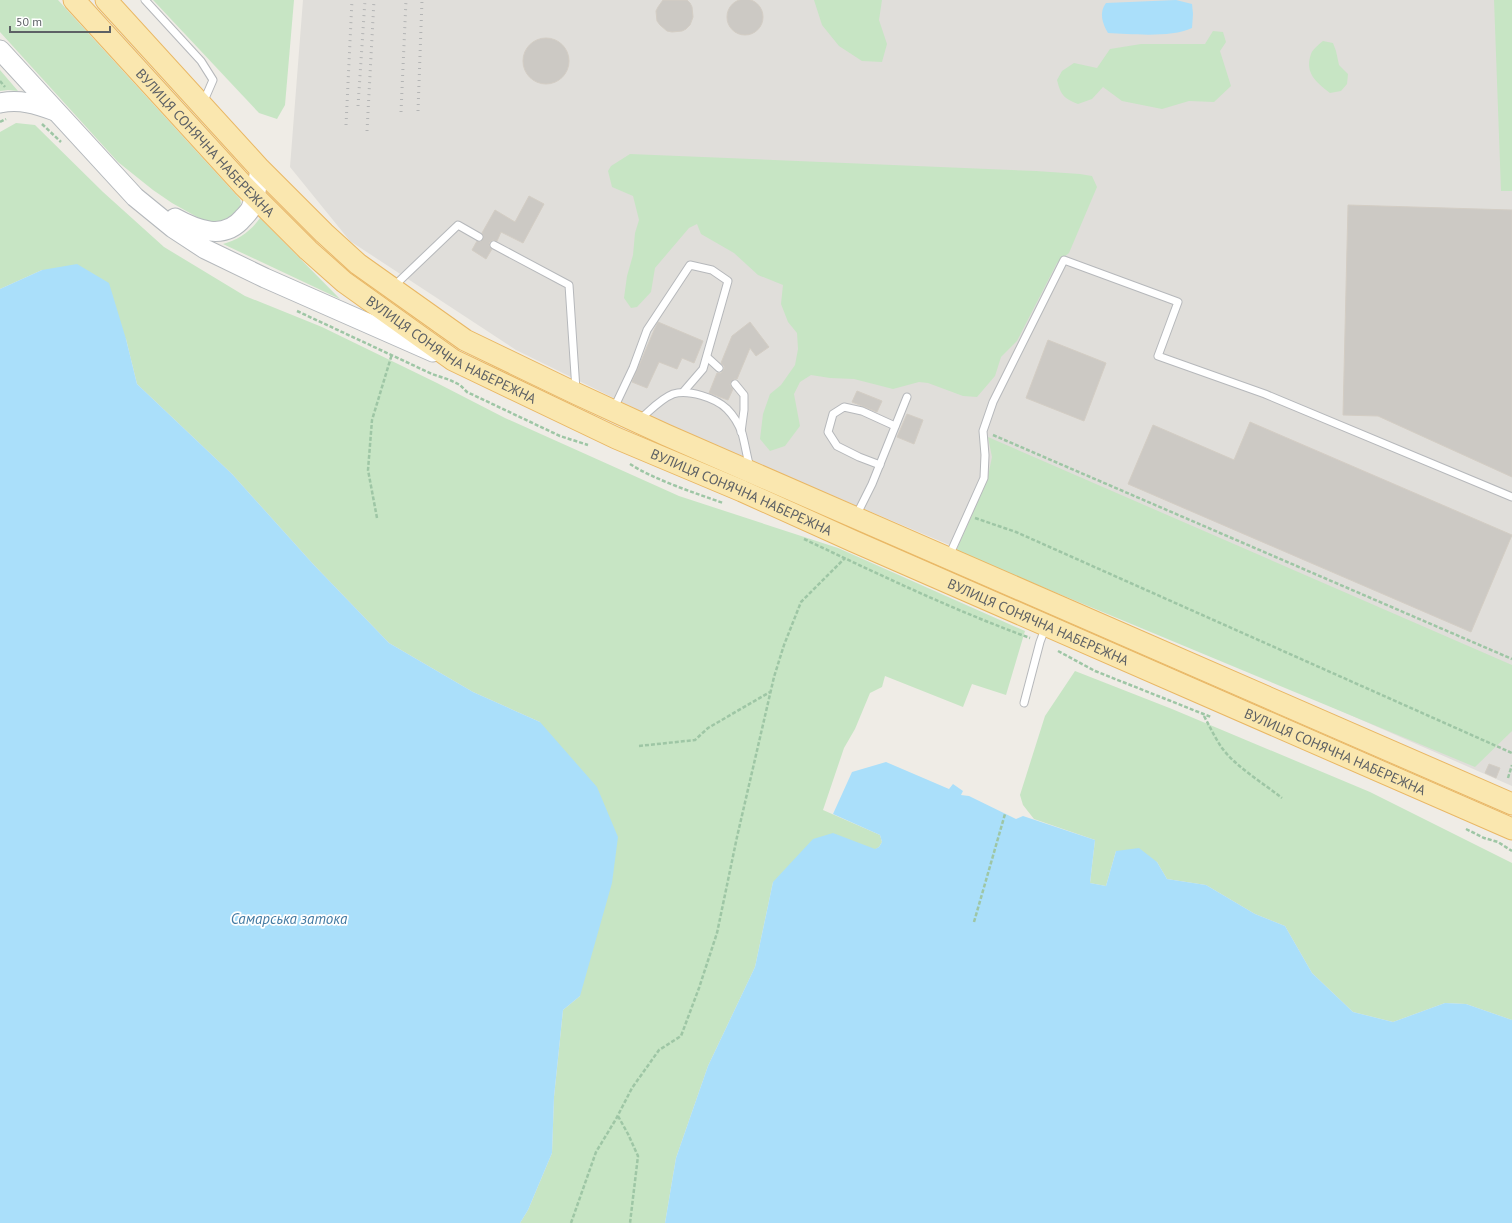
<svg xmlns="http://www.w3.org/2000/svg" width="1512" height="1223" viewBox="0 0 1512 1223" font-family="'PT Sans',sans-serif">
<style>
.industrial{fill:#e0deda}
.green{fill:#c7e5c4}
.water{fill:#aadffa}
.building{fill:#ccc9c4;stroke:#d3cdc4}
.lines{fill:none;stroke-linecap:round;stroke-linejoin:round}
.lane-casing{stroke:#b6b8bb;stroke-width:9}
.secondary-casing{stroke:#b4b8bc;stroke-width:21}
.primary-casing{stroke:#e9b764;stroke-width:23}
.path{stroke:#9ec6a5;stroke-width:2.5;stroke-dasharray:4 2;stroke-linecap:butt}
.lane{stroke:#fff;stroke-width:7}
.secondary{stroke:#fff;stroke-width:19}
.primary{stroke:#fae7af;stroke-width:21}
.rail{stroke:#b4b5b5;stroke-width:3;stroke-dasharray:1 5;stroke-linecap:butt}
.labels{text-anchor:middle;stroke-width:3.5;stroke-linejoin:round;paint-order:stroke}
.street-label{font-size:14px;fill:#5d6165;stroke:#fff}
.water-label{font-size:15px;font-style:italic;fill:#447ba3;stroke:#fff}
</style>
<rect width="100%" height="100%" fill="#efece6"/>
<path class="industrial" d="M 303,0 L 1512,0 L 1512,786 L 1275,682 L 693,437 L 516,350 L 350,241 L 290,167 Z"/>
<g class="green">
<path d="M 0,0 L 58,0 L 240,199 L 241,203 L 240,206 L 235,214 L 219,222 L 206,222 L 172,203 L 153,190 L 118,162 L 0,32 Z"/>
<path d="M 153,0 L 294,0 L 285,105 L 277,119 L 259,113 Z"/>
<path d="M 814,0 L 882,0 L 879,20 L 887,44 L 882,62 L 862,61 L 839,46 L 822,25 Z"/>
<path d="M 1494,0 L 1512,0 L 1512,191 L 1501,191 Z"/>
<path d="M 1213,31 L 1223,32 L 1226,42 L 1220,51 L 1231,86 L 1214,102 L 1189,101 L 1162,109 L 1122,101 L 1103,87 L 1092,99 L 1078,104 C 1064,98 1061,96 1057,80 L 1062,71 L 1074,63 L 1097,68 L 1110,49 L 1141,44 L 1205,44 Z"/>
<path d="M 1323,41 L 1333,43 L 1336,51 L 1339,65 L 1348,74 L 1347,84 L 1341,91 L 1330,93 C 1317,83 1304,73 1311,54 C 1312,50 1319,44 1323,41 Z"/>
<path d="M 0,70 L 18,91 L 8,90 L 0,91 Z"/>
<path d="M 16,123 L 35,125 L 103,192 L 164,247 L 245,296 L 322,327 L 437,383 L 505,418 L 679,496 L 838,548 L 1025,631 L 1006,695 L 972,684 L 963,707 L 885,676 L 882,687 L 870,693 L 855,729 L 844,748 L 823,810 L 880,835 L 882,842 L 879,847 L 876,849 L 773,882 L 755,967 L 708,1066 L 676,1158 L 665,1223 L 520,1223 L 528,1210 L 552,1153 L 554,1097 L 563,1010 L 580,996 L 540,722 L 473,692 L 389,643 L 313,564 L 232,474 L 137,384 L 126,339 L 42,270 L 0,289 L 0,132 Z"/>
<path d="M 630,154 L 1036,171 L 1080,174 L 1092,176 L 1097,187 L 1069,253 L 1057,263 L 1017,341 L 1001,357 L 995,376 L 977,397 L 963,396 L 928,383 L 919,382 L 893,389 L 854,379 L 830,378 L 811,375 L 800,382 L 794,394 L 800,426 L 785,446 L 770,451 L 760,439 L 763,414 L 770,394 L 781,385 L 795,365 L 798,349 L 797,333 L 788,322 L 781,304 L 783,285 L 758,275 L 734,253 L 701,234 L 697,224 L 689,228 L 655,268 L 651,292 L 637,307 L 631,308 L 624,298 L 627,276 L 633,255 L 635,233 L 639,220 L 633,196 L 612,187 L 608,171 L 611,166 Z"/>
<path d="M 260,218 L 340,299 L 223,244 C 238,240 251,231 260,218 Z"/>
<path d="M 988,437 L 1512,665 L 1512,731 L 1475,767 L 956,551 L 987,481 L 992,457 Z"/>
<path d="M 1075,671 L 1172,709 L 1370,792 L 1512,863 L 1512,1020 L 1466,1004 L 1445,1003 L 1393,1022 L 1353,1012 L 1312,973 L 1285,926 L 1255,914 L 1206,885 L 1167,879 L 1157,862 L 1116,851 L 1106,886 L 1090,883 L 1095,840 L 1034,819 L 1023,805 L 1020,795 L 1045,716 Z"/>
</g>
<g class="water">
<path d="M 1176,0 L 1192,4 L 1193,14 L 1192,28 C 1171,38 1131,34 1108,33 C 1102,23 1099,12 1106,3 Z"/>
<path d="M 77,264 L 109,283 L 126,339 L 137,384 L 232,474 L 313,564 L 389,643 L 473,692 L 540,722 L 597,787 L 618,837 L 612,883 L 580,996 L 563,1010 L 554,1097 L 552,1153 L 528,1210 L 520,1223 L 0,1223 L 0,289 L 42,270 Z"/>
<path d="M 886,762 L 949,789 L 953,784 L 963,791 L 961,795 L 969,796 L 1016,819 L 1023,816 L 1095,840 L 1090,883 L 1106,886 L 1116,851 L 1139,848 L 1157,862 L 1167,879 L 1206,885 L 1255,914 L 1285,926 L 1312,973 L 1353,1012 L 1393,1022 L 1445,1003 L 1466,1004 L 1512,1020 L 1512,1223 L 665,1223 L 676,1158 L 708,1066 L 755,967 L 773,882 L 813,839 L 833,833 L 875,849 L 879,847 L 882,842 L 880,835 L 833,814 L 852,772 Z"/>
</g>
<g class="building">
<circle cx="745" cy="17" r="18"/>
<path d="M 663,0 L 687,0 L 690,3 L 692,7 L 693,17 L 690,25 L 686,29 L 682,31 L 672,32 L 667,31 L 660,25 L 657,21 L 656,11 L 658,7 Z"/>
<circle cx="546" cy="61" r="23"/>
<path d="M 529,196 L 544,204 L 523,243 L 501,232 L 497,241 L 493,240 L 490,242 L 489,246 L 492,249 L 486,259 L 472,250 L 477,241 L 481,241 L 483,239 L 483,235 L 482,233 L 495,210 L 515,222 Z"/>
<path d="M 1348,205 L 1512,210 L 1512,477 L 1378,416 L 1343,415 Z"/>
<path d="M 658,322 L 703,341 L 694,363 L 682,358 L 677,369 L 659,362 L 647,388 L 632,382 L 655,328 Z"/>
<path d="M 750,322 L 769,347 L 756,356 L 750,348 L 737,379 L 734,379 L 731,382 L 730,385 L 733,389 L 728,400 L 709,393 L 717,373 L 721,373 L 724,369 L 724,366 L 721,363 L 732,336 Z"/>
<path d="M 1048,340 L 1106,363 L 1084,421 L 1026,398 Z"/>
<path d="M 857,391 L 882,401 L 877,412 L 852,402 Z"/>
<path d="M 907,414 L 923,420 L 914,444 L 897,437 Z"/>
<path d="M 1250,422 L 1512,535 L 1471,632 L 1128,484 L 1153,425 L 1234,460 Z"/>
<path d="M 1489,764 L 1500,768 L 1496,778 L 1485,773 Z"/>
</g>
<g class="lines">
<g class="lane-casing">
<g id="lane">
<path d="M 145,0 L 201,61 L 213,80 L 203,103"/>
<path d="M 494,245 L 569,285 L 576,390"/>
<path d="M 393,287 L 458,225 L 479,237"/>
<path d="M 707,357 L 719,368"/>
<path d="M 735,384 L 744,395 L 744,410 L 741,432"/>
<path d="M 614,408 L 633,368 L 647,330 L 690,265 L 712,270 L 728,281 L 703,369 L 684,391"/>
<path d="M 639,420 C 650,411 660,399 673,394 C 688,389 716,398 727,409 C 733,415 739,425 742,433 C 745,444 747,457 750,468"/>
<path d="M 880,465 L 859,457 L 837,446 L 828,432 L 833,414 L 844,407 L 862,411 L 895,426"/>
<path d="M 856,516 L 872,484 L 907,397"/>
<path d="M 949,556 L 984,478 L 985,455 L 983,431 L 993,402 L 1064,260 L 1178,302 L 1158,356 L 1265,394 L 1512,497"/>
<path d="M 1024,703 L 1040,642 L 1046,626"/>
</g>
</g>
<g class="secondary-casing">
<g id="secondary">
<path d="M 0,50 L 135,197 L 173,228 L 205,249 L 265,278 L 433,352"/>
<path d="M 0,103 C 20,99 36,104 55,111"/>
<path d="M 175,218 C 197,230 224,241 243,218 C 246,215 249,212 251,208 C 256,196 258,182 260,169"/>
</g>
</g>
<g class="primary-casing">
<g id="primary">
<path id="s1" d="M 74,0 L 243,185 L 308,250 L 344,282 L 453,360 L 616,438 L 742,491 L 853,541 L 1512,829"/>
<path d="M 106,0 L 260,169 L 324,233 L 358,264 L 465,340 L 577,394 L 666,435 L 1512,804"/>
</g>
</g>
<g class="path">
<path d="M 0,81 L 5,87"/>
<path d="M 0,122 L 6,119"/>
<path d="M 42,124 L 61,142"/>
<path d="M 297,311 L 432,374 L 450,380 L 460,385 L 467,392 L 560,436 L 588,445"/>
<path d="M 993,435 L 1512,659"/>
<path d="M 630,464 C 655,480 695,493 723,503"/>
<path d="M 377,518 L 368,470 L 372,420 L 392,354"/>
<path d="M 975,518 L 1016,532 L 1512,753"/>
<path d="M 804,539 C 878,574 953,610 1030,638"/>
<path d="M 1058,651 L 1095,671 L 1211,717"/>
<path d="M 1204,716 C 1210,727 1215,738 1222,748 C 1236,767 1263,783 1282,798"/>
<path d="M 639,746 L 695,740 L 708,728 L 770,692"/>
<path d="M 1508,778 L 1512,765"/>
<path d="M 1466,829 L 1484,838 L 1498,842 L 1512,851"/>
<path d="M 974,922 L 1005,814"/>
<path d="M 618,1116 L 628,1134 L 638,1156 L 630,1223"/>
<path d="M 571,1223 L 596,1152 L 616,1119 L 632,1088 L 659,1050 L 681,1036 L 699,988 L 717,933 L 737,837 L 774,677 L 784,645 L 801,602 L 845,558"/>
</g>
<use href="#lane" class="lane"/>
<use href="#secondary" class="secondary"/>
<use href="#primary" class="primary"/>
<g class="rail">
<path d="M 358,106 L 365,0"/>
<path d="M 418,111 L 422,0"/>
<path d="M 401,112 L 406,0"/>
<path d="M 346,125 L 352,0"/>
<path d="M 367,131 L 374,0"/>
</g>
</g>
<g class="labels">
<g class="street-label">
<text dy="5" stroke="none"><textPath href="#s1" startOffset="194">ВУЛИЦЯ СОНЯЧНА НАБЕРЕЖНА</textPath></text>
<text dy="5" stroke="none"><textPath href="#s1" startOffset="518">ВУЛИЦЯ СОНЯЧНА НАБЕРЕЖНА</textPath></text>
<text dy="5" stroke="none"><textPath href="#s1" startOffset="842">ВУЛИЦЯ СОНЯЧНА НАБЕРЕЖНА</textPath></text>
<text dy="5" stroke="none"><textPath href="#s1" startOffset="1166">ВУЛИЦЯ СОНЯЧНА НАБЕРЕЖНА</textPath></text>
<text dy="5" stroke="none"><textPath href="#s1" startOffset="1490">ВУЛИЦЯ СОНЯЧНА НАБЕРЕЖНА</textPath></text>
</g>
<g class="water-label">
<text x="289" y="924">Самарська затока</text>
</g>
</g>
<path d="M10 26v6h100v-6" fill="none" stroke="#5d6165" stroke-width="2"/>
<text x="16" y="26" font-size="12" fill="#5d6165" stroke="#ffffff" stroke-width="3" paint-order="stroke">50 m</text>
</svg>
